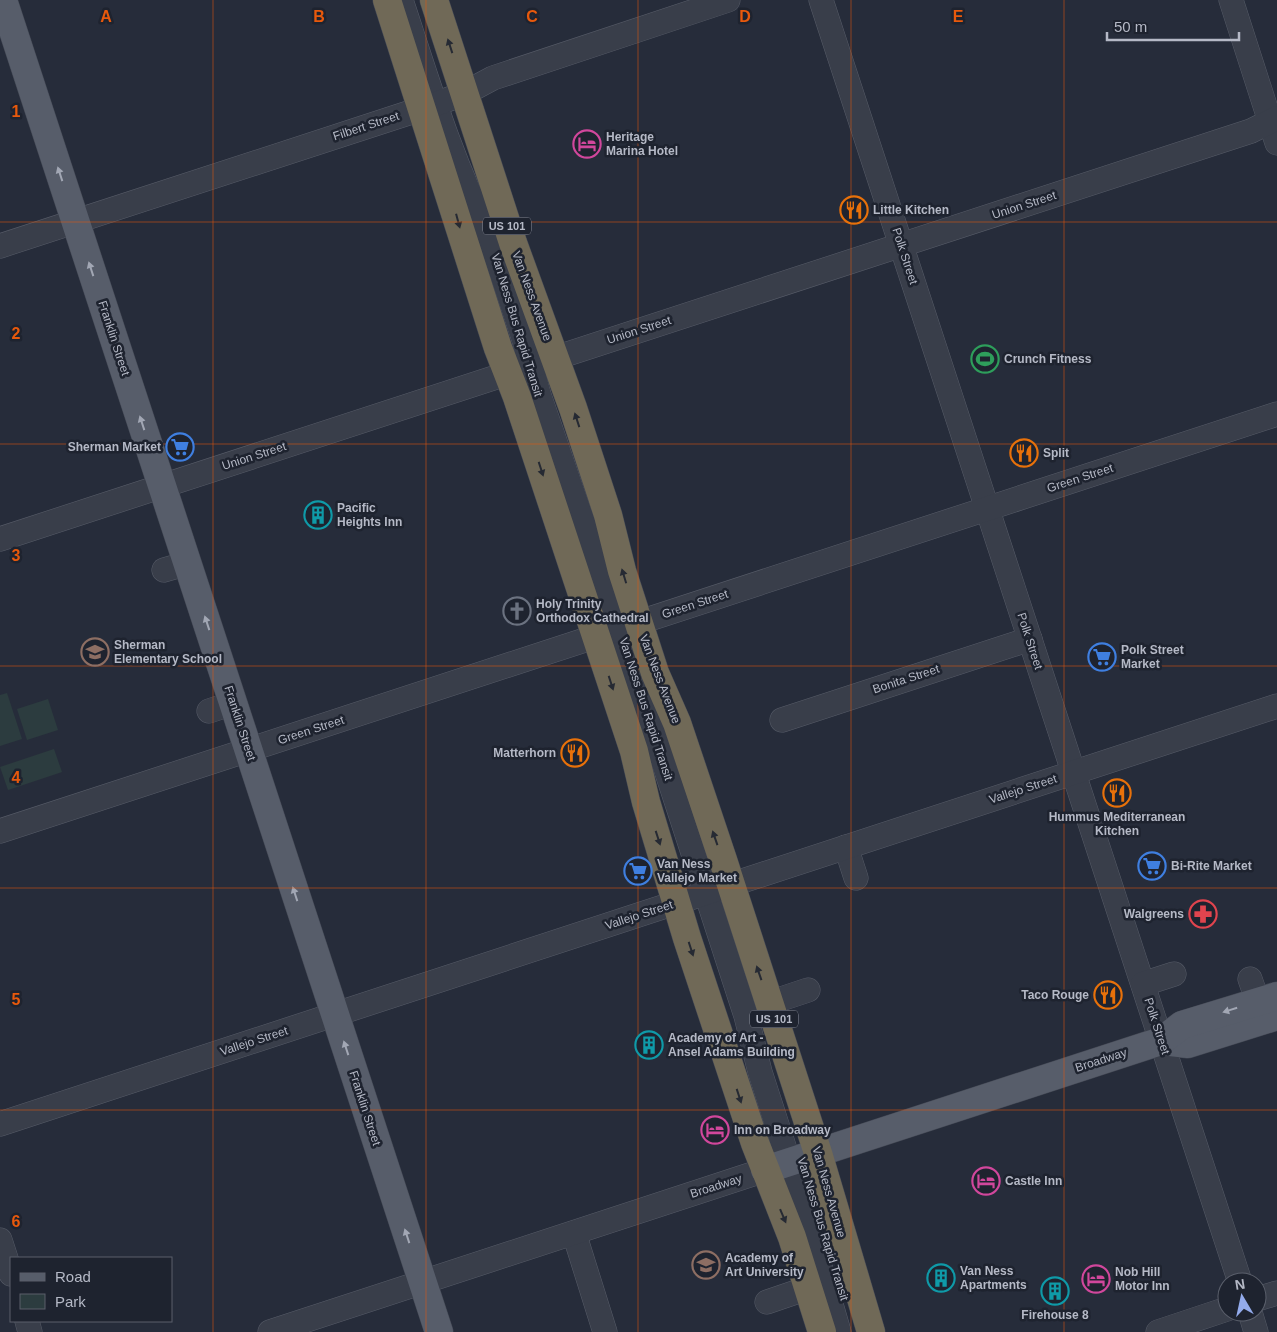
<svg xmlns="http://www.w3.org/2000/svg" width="1277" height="1332" viewBox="0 0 1277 1332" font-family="Helvetica,sans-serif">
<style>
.green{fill:#2c3c3f}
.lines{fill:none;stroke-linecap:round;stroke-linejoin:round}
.minor-casing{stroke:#575c68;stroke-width:25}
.major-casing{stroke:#424753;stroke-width:29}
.highway-casing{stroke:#444955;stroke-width:29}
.minor{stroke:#393e4a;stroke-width:24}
.major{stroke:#575d6a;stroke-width:28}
.highway{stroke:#706957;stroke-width:28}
.oneway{fill:#262a33}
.oneway2{fill:#a2a7b4}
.grid{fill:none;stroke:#e8590c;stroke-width:1;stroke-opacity:0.55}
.labels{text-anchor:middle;stroke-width:5;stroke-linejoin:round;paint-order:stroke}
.shield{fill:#1e232f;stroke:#888c99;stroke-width:1}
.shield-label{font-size:11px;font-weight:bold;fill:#b5b9c6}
.street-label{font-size:12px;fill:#b5b9c6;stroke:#1e232f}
.poi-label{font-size:12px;font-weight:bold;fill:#b5b9c6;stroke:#1e232f;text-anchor:start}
.grid-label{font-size:16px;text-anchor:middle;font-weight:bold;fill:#e8590c;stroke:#1e232f;stroke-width:5;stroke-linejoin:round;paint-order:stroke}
</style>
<rect width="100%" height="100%" fill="#262c3a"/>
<g class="green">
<path d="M 7,693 L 22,739 L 0,746 L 0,695 Z"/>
<path d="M 48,699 L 58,730 L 27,740 L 17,709 Z"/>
<path d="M 54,749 L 62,772 L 8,790 L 0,767 Z"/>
</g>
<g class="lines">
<g class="minor-casing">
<g id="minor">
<path d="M 401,0 C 427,78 450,159 488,232 L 524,340 L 539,395 L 631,662 L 746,1016 L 760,1072 L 798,1190 L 839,1332"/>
<path d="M 821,0 L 1240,1282"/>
<path d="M 1231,0 L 1277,143"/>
<path d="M 0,246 L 436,104 L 465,93 L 493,78 L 728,0"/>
<path d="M 0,539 L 1251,131 L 1277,118"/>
<path d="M 164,570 L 188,563"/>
<path d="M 209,711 L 233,703"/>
<path d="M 782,720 L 1030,639"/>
<path d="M 0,831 L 1277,414"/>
<path d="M 846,847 L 856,878"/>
<path d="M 1250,979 L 1258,1002"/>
<path d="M 1143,984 L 1174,974"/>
<path d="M 769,1003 L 808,990"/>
<path d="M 0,1124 L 1277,706"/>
<path d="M 574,1233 L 605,1332"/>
<path d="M 0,1240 L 11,1274"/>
<path d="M 1257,1299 L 1277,1293"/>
<path d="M 767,1302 L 808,1288"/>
<path d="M 1250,1312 L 1256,1332"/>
<path d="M 27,1321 L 30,1332"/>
<path d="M 270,1332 L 765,1170"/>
<path d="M 1158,1332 L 1227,1309"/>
</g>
</g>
<g class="major-casing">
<g id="major">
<path d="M 3,0 L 439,1332"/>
<path d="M 1161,1041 L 1188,1044 L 1277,1016"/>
<path d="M 765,1170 L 1161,1041 L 1182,1025 L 1277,996"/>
</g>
</g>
<g class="highway-casing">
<g id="highway">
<path d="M 387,0 L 498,348 L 517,397 L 634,751 L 646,802 L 687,938 L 755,1143 L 792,1237 L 822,1332"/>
<path d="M 434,0 L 513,243 L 573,408 L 608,515 L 622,571 L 655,673 L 677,723 L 723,860 L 818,1153 L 871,1332"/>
</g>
</g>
<use href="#minor" class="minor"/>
<use href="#major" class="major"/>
<use href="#highway" class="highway"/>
</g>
<defs><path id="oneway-solid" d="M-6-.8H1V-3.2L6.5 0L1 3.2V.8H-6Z" transform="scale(1.25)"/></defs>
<g class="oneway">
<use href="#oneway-solid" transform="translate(450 46) rotate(-108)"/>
<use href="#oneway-solid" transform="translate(458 221) rotate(75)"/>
<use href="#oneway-solid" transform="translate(577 420) rotate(-108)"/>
<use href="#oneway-solid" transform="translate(541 469) rotate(72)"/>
<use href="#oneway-solid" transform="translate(624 576) rotate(-107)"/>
<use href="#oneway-solid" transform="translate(611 683) rotate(72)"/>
<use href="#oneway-solid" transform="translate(658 838) rotate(72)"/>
<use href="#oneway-solid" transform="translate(715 838) rotate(-109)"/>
<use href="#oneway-solid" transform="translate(691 949) rotate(72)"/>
<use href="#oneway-solid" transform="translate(759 973) rotate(-109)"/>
<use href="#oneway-solid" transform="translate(739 1096) rotate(72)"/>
<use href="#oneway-solid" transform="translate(783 1216) rotate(67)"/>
</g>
<g class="oneway2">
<use href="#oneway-solid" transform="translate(60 174) rotate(-108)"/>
<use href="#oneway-solid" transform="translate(91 269) rotate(-108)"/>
<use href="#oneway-solid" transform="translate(142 423) rotate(-108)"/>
<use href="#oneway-solid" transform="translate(207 623) rotate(-108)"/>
<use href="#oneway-solid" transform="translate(295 894) rotate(-108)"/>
<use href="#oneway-solid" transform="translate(1230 1010) rotate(163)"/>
<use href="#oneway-solid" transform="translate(346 1048) rotate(-108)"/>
<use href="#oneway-solid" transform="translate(407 1236) rotate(-108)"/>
</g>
<path class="grid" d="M 213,0 L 213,1332M 426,0 L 426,1332M 638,0 L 638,1332M 851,0 L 851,1332M 1064,0 L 1064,1332M 0,222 L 1277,222M 0,444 L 1277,444M 0,666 L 1277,666M 0,888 L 1277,888M 0,1110 L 1277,1110"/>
<defs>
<g id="hotel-ring" transform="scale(1.4375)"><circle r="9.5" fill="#1e232f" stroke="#d1479c" stroke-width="1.5"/><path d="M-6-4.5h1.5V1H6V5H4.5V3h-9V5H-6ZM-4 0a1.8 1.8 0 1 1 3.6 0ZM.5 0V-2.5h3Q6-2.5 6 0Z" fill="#d1479c"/></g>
<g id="restaurant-ring" transform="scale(1.4375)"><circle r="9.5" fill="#1e232f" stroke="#e8710a" stroke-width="1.5"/><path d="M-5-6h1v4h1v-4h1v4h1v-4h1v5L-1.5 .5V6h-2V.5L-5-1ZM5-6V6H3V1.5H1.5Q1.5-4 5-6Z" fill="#e8710a"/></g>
<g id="stadium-ring" transform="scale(1.4375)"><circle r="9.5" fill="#1e232f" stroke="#2e9e5b" stroke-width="1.5"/><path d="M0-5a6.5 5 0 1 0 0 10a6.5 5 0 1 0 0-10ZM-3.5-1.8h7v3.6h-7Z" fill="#2e9e5b"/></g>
<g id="supermarket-ring" transform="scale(1.4375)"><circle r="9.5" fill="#1e232f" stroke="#3f7fe0" stroke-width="1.5"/><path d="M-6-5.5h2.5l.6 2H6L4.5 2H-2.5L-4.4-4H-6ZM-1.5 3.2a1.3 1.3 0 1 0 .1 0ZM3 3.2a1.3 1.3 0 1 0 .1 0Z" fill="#3f7fe0"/></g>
<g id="building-ring" transform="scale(1.4375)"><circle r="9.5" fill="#1e232f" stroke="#0f9aa8" stroke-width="1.5"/><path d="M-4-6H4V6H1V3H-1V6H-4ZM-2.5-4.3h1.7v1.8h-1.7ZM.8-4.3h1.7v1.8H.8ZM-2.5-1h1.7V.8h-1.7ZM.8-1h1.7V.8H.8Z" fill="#0f9aa8"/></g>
<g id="church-ring" transform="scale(1.4375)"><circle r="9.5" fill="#1e232f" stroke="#6b7280" stroke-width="1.5"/><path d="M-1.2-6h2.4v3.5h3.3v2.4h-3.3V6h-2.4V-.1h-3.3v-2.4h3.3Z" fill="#6b7280"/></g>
<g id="school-ring" transform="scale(1.4375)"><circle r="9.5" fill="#1e232f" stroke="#8d6e63" stroke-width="1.5"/><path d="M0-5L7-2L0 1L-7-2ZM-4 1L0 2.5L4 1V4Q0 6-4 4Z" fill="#8d6e63"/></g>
<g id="pharmacy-ring" transform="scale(1.4375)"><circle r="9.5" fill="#1e232f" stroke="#e0444e" stroke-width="1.5"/><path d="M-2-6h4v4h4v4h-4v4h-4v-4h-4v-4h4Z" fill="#e0444e"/></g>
<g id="university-ring" transform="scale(1.4375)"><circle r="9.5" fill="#1e232f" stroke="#8d6e63" stroke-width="1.5"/><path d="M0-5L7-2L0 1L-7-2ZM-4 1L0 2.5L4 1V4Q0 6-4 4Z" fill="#8d6e63"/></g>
</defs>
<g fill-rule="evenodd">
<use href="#hotel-ring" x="587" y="144"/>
<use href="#restaurant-ring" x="854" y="210"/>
<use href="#stadium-ring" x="985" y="359"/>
<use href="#supermarket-ring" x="180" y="447"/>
<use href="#restaurant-ring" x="1024" y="453"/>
<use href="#building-ring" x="318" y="515"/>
<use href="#church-ring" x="517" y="611"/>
<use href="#school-ring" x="95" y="652"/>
<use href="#supermarket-ring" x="1102" y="657"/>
<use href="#restaurant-ring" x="575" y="753"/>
<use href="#restaurant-ring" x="1117" y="793"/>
<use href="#supermarket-ring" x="1152" y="866"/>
<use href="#supermarket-ring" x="638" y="871"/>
<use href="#pharmacy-ring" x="1203" y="914"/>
<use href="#restaurant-ring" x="1108" y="995"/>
<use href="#building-ring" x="649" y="1045"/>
<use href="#hotel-ring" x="715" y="1130"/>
<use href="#hotel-ring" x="986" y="1181"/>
<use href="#university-ring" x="706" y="1265"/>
<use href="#building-ring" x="941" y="1278"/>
<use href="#hotel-ring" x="1096" y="1279"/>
<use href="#building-ring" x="1055" y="1291"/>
</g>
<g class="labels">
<g class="shield">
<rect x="483" y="217.5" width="48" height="17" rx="4"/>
<rect x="750" y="1010.5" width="48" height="17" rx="4"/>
</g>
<g class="shield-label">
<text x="507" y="230">US 101</text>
<text x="774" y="1023">US 101</text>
</g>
<g class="street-label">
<text transform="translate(366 126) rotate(-18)" y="4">Filbert Street</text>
<text transform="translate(1024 205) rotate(-18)" y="4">Union Street</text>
<text transform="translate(905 256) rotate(72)" y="4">Polk Street</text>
<text transform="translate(532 296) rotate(70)" y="4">Van Ness Avenue</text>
<text transform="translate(517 325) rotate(73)" y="4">Van Ness Bus Rapid Transit</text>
<text transform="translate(639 330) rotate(-18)" y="4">Union Street</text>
<text transform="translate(114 338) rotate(72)" y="4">Franklin Street</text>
<text transform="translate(254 456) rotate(-18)" y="4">Union Street</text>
<text transform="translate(1080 478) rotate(-18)" y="4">Green Street</text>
<text transform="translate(695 604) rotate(-18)" y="4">Green Street</text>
<text transform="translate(1030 641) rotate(72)" y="4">Polk Street</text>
<text transform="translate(660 679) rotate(69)" y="4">Van Ness Avenue</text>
<text transform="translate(906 679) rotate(-18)" y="4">Bonita Street</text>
<text transform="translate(646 709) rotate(72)" y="4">Van Ness Bus Rapid Transit</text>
<text transform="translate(240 723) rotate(72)" y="4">Franklin Street</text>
<text transform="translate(311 730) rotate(-18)" y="4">Green Street</text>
<text transform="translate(1023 789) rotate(-18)" y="4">Vallejo Street</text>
<text transform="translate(639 915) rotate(-18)" y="4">Vallejo Street</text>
<text transform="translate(1157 1026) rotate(72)" y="4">Polk Street</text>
<text transform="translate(254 1041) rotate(-18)" y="4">Vallejo Street</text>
<text transform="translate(1101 1060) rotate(-18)" y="4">Broadway</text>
<text transform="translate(365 1108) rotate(72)" y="4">Franklin Street</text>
<text transform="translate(716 1186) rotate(-18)" y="4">Broadway</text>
<text transform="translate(829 1192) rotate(74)" y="4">Van Ness Avenue</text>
<text transform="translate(823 1229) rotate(73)" y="4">Van Ness Bus Rapid Transit</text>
</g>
<g class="poi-label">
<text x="606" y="141">Heritage<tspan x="606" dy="14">Marina Hotel</tspan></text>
<text x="873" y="214">Little Kitchen</text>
<text x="1004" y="363">Crunch Fitness</text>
<text x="161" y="451" text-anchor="end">Sherman Market</text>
<text x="1043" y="457">Split</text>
<text x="337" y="512">Pacific<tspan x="337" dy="14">Heights Inn</tspan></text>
<text x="536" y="608">Holy Trinity<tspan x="536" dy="14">Orthodox Cathedral</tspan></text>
<text x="114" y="649">Sherman<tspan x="114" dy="14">Elementary School</tspan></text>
<text x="1121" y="654">Polk Street<tspan x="1121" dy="14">Market</tspan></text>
<text x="556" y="757" text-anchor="end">Matterhorn</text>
<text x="1117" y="821" text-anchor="middle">Hummus Mediterranean<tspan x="1117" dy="14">Kitchen</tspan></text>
<text x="657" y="868">Van Ness<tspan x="657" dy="14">Vallejo Market</tspan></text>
<text x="1171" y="870">Bi-Rite Market</text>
<text x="1184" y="918" text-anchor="end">Walgreens</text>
<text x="1089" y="999" text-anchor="end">Taco Rouge</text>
<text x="668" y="1042">Academy of Art -<tspan x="668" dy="14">Ansel Adams Building</tspan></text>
<text x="734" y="1134">Inn on Broadway</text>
<text x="1005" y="1185">Castle Inn</text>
<text x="725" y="1262">Academy of<tspan x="725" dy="14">Art University</tspan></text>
<text x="960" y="1275">Van Ness<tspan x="960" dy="14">Apartments</tspan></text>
<text x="1115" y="1276">Nob Hill<tspan x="1115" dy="14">Motor Inn</tspan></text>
<text x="1055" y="1319" text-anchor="middle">Firehouse 8</text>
</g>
</g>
<g class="grid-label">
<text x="106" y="22">A</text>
<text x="319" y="22">B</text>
<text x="532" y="22">C</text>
<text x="745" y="22">D</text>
<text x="958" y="22">E</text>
<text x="16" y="117">1</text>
<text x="16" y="339">2</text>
<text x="16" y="561">3</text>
<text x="16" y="783">4</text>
<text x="16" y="1005">5</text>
<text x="16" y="1227">6</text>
</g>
<rect x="10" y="1257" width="162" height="65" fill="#1e232f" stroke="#5a5f6b"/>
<rect x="20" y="1273" width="25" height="8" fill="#575d6a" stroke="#5a5f6b"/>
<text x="55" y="1282" font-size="15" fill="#b5b9c6">Road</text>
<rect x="20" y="1294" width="25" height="15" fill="#2c3c3f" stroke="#5a5f6b"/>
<text x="55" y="1307" font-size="15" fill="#b5b9c6">Park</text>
<g transform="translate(1242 1297) rotate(351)"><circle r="24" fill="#1e232f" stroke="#5a5f6b"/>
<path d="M0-4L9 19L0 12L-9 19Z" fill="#93abec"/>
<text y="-8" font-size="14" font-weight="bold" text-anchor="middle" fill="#b5b9c6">N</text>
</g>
<path d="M1107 32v8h132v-8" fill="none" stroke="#b5b9c6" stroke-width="2.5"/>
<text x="1114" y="32" font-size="15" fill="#b5b9c6" stroke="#1e232f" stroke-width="4" paint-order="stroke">50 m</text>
</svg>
